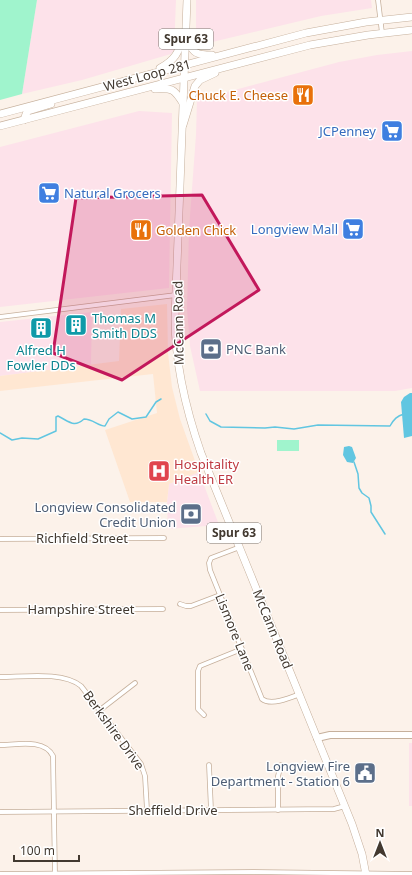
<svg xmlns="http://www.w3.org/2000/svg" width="412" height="875" viewBox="0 0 412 875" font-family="'Noto Sans',sans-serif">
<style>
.commercial{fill:#fde2ea}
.built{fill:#ffe7d2}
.green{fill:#a0f4cd}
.water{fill:#61c6e1}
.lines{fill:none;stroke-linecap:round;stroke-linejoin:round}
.stream{stroke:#61c6e1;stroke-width:1.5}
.minor-casing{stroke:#c6b09c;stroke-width:5.5}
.secondary-casing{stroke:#c6b09c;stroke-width:8}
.primary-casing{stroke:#c6b09c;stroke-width:8}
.trunk-casing{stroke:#c6b09c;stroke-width:8}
.minor{stroke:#fff;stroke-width:4}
.secondary{stroke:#fff;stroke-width:6}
.primary{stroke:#fff;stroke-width:7}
.trunk{stroke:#fff;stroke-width:7}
.marked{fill:#c2185b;fill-opacity:0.2;stroke:#c2185b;stroke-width:3;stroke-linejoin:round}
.labels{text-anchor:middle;stroke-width:3;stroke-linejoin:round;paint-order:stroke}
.shield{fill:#fff;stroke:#7b746e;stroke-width:1}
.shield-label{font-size:12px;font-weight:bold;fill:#423930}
.street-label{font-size:13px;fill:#423930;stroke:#fff}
.food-label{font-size:13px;fill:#c56008;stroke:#fff;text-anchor:end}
.shop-label{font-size:13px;fill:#366cbe;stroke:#fff;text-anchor:end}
.culture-label{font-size:13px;fill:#0d838f;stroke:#fff;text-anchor:start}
.service-label{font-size:13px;fill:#4e5e75;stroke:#fff;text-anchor:end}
.health-label{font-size:13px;fill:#be3a42;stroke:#fff;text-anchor:start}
</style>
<rect width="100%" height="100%" fill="#fcf2ea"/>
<g class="commercial">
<path d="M 37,0 L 176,0 L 174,50 L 171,54 L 82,80 L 22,94 Z"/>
<path d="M 196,0 L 371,0 L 372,8 L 321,16 L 204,44 L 196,38 Z"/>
<path d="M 412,51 L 412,388 L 395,391 L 200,391 L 190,346 L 187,309 L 189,229 L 196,135 L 197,100 L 339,62 L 377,55 Z"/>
<path d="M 139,111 L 172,113 L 169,288 L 0,307 L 0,147 Z"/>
<path d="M 92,312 L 91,365 L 0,376 L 0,322 Z"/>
<path d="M 199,472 L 219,525 L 168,529 L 167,502 L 169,484 Z"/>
<rect x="409" y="743" width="3" height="63"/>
</g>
<path class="built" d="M 167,304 L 168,353 L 172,387 L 180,419 L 199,472 L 169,484 L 167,502 L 130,502 L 105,430 L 157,413 L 153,374 L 0,391 L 0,376 L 119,361 L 121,309 Z"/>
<g class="green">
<path d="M 0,0 L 37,0 L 22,94 L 0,100 Z"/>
<rect x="277" y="440" width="22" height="11"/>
</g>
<g class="water">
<path d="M 410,393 L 412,393 L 412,436 L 404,438 L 401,402 L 404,397 Z"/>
<path d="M 349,446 L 352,447 L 356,458 L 353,463 L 347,462 L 343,455 L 344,447 Z"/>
</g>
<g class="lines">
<g class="stream">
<path d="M 206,414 L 210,421 L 221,427 L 265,428 L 275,427 L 294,429 L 318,425 L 390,426 C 394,419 397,416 404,414"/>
<path d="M 0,433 L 12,440 L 22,438 L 38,439 L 56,431 L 56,417 L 58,416 C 70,422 74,428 84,419 C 93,419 98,426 105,426 L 109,419 L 118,412 L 132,419 L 146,417 L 156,402 L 161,399"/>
<path d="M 354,462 L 358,474 L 359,488 L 362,493 L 369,498 L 371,506 L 371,512 L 385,534"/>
</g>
<g class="minor-casing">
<g id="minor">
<path d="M 378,0 L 382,33"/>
<path d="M 0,317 L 176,295"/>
<path d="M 0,539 L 164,538"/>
<path d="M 240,547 L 211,558 L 209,563 L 210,570 L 262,699 C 271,706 290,698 300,694"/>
<path d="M 180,604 L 186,606 L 191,606 L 220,595"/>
<path d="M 0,610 L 163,609"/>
<path d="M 0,677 C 23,677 63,671 81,686 L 141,764 L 145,776 L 147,810"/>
<path d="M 100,710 L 135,683"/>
<path d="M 204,715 L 198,709 L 198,671 L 200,666 L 242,649"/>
<path d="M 0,745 C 16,745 44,738 53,756 L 55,875"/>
<path d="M 209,765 L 211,810"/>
<path d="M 278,810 L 278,776 L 281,765"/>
<path d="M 0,812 L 334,809 L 345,806"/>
<path d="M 0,874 L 253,872 L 412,874"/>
</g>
</g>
<g class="secondary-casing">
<path id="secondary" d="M 317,738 L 330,735 L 412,735"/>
</g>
<g class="primary-casing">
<path id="primary" d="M 187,0 L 175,318 C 175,365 186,410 201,453 L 352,824 L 362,854 L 366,875"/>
</g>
<g class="trunk-casing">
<g id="trunk">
<path d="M 186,40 C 194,53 195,55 212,55"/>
<path d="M 160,68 C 179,58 179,48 186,30"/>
<path d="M 155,89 C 173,88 174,89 183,103"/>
<path d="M 0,114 L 306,33 L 366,22 L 412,17"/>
<path d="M 24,120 L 26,114 L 28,111 L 51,104"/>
<path d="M 183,125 L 195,86 L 200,80 L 215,73"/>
<path d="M 0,126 L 310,45 L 368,35 L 412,30"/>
</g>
</g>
<use href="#minor" class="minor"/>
<use href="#secondary" class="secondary"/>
<use href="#primary" class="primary"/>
<use href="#trunk" class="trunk"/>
</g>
<path class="marked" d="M 202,195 L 259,290 L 122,380 L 53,353 L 76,198 Z"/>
<defs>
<g id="restaurant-square" transform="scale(1.15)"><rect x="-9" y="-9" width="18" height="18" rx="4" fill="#e8710a" stroke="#fff"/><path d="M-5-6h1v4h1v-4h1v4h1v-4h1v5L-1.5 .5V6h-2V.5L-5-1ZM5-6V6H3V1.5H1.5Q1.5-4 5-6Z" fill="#fff"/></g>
<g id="supermarket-square" transform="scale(1.15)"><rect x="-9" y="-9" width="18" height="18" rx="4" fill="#3f7fe0" stroke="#fff"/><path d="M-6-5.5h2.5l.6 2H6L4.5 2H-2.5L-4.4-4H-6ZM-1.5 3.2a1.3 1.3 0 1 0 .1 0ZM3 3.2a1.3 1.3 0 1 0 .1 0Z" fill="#fff"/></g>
<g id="building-square" transform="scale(1.15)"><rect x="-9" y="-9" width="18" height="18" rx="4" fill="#0f9aa8" stroke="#fff"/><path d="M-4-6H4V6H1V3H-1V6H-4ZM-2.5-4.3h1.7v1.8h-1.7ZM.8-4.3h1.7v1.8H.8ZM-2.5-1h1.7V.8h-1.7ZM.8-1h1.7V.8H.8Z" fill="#fff"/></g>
<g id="bank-square" transform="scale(1.15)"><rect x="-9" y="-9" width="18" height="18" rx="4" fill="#5c6f8a" stroke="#fff"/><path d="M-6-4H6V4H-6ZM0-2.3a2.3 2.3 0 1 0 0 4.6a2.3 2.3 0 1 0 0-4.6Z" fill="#fff"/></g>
<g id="hospital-square" transform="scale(1.15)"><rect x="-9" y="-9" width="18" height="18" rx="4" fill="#e0444e" stroke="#fff"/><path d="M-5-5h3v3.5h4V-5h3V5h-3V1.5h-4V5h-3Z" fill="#fff"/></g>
<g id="civic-square" transform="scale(1.15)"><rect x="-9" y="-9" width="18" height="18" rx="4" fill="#5c6f8a" stroke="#fff"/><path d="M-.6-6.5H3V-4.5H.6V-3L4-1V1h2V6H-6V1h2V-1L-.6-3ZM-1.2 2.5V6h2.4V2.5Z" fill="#fff"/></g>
</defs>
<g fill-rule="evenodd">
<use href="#restaurant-square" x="303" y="95"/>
<use href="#supermarket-square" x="392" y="131"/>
<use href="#supermarket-square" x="49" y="193"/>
<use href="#supermarket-square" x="353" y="229"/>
<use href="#restaurant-square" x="141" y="230"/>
<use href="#building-square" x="76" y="325"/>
<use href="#building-square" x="41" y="328"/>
<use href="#bank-square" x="211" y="349"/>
<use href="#hospital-square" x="159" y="471"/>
<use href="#bank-square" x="191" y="514"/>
<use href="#civic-square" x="365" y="773"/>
</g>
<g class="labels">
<g class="shield">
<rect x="159" y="29" width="54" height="20" rx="3"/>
<rect x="207" y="523" width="54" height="20" rx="3"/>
</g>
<g class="shield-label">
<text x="186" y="43">Spur 63</text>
<text x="234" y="537">Spur 63</text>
</g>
<g class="street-label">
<text transform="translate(147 75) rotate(-15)" y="5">West Loop 281</text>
<text transform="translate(178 323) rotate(-91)" y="5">McCann Road</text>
<text x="82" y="543">Richfield Street</text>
<text x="81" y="614">Hampshire Street</text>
<text transform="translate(273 629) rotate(68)" y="5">McCann Road</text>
<text transform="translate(235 632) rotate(68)" y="5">Lismore Lane</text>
<text transform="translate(114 730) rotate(54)" y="5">Berkshire Drive</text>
<text x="173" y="815">Sheffield Drive</text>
</g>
<g class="food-label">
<text x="288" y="100">Chuck E. Cheese</text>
<text x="156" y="235" text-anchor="start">Golden Chick</text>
</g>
<g class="shop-label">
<text x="376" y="136">JCPenney</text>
<text x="64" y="198" text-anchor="start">Natural Grocers</text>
<text x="338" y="234">Longview Mall</text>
</g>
<g class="culture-label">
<text x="92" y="323">Thomas M<tspan x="92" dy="15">Smith DDS</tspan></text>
<text x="41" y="355" text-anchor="middle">Alfred H<tspan x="41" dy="15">Fowler DDs</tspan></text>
</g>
<g class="service-label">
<text x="226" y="354" text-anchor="start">PNC Bank</text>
<text x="176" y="512">Longview Consolidated<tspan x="176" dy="15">Credit Union</tspan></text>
<text x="350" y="771">Longview Fire<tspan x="350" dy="15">Department - Station 6</tspan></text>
</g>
<g class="health-label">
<text x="174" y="469">Hospitality<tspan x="174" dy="15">Health ER</tspan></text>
</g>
</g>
<g transform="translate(380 843)" stroke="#ffffff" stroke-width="3" paint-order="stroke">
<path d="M0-3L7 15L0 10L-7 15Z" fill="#423930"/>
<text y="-6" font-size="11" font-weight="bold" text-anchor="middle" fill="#423930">N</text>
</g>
<path d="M14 855v6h65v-6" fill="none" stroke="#423930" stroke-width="2"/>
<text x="20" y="855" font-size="12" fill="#423930" stroke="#ffffff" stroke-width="3" paint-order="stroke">100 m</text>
</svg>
